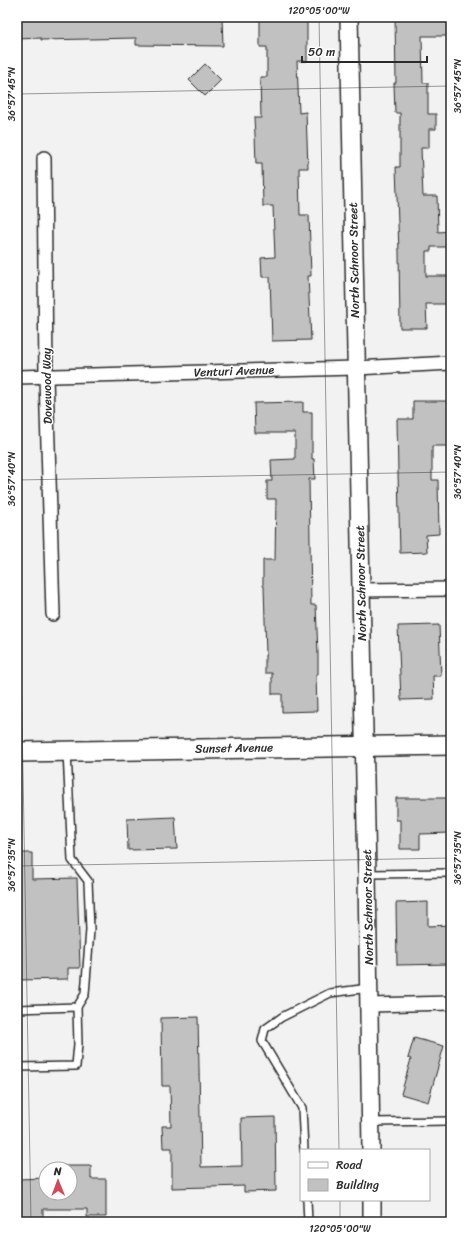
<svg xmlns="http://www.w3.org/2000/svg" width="468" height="1239" viewBox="0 0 468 1239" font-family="Sriracha,sans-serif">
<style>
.building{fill:#c1c1c1;stroke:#2b2b2b}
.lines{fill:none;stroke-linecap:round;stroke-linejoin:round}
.service-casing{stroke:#2b2b2b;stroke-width:10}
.minor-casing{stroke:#2b2b2b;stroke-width:16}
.tertiary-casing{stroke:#2b2b2b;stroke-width:20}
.secondary-casing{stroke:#2b2b2b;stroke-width:22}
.service{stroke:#fff;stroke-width:7}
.minor{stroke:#fff;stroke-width:13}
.tertiary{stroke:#fff;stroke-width:17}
.secondary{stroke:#fff;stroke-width:19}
.ticks{fill:none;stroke:#2b2b2b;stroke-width:1;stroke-opacity:0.45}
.labels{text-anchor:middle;stroke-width:3;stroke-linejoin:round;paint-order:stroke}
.street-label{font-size:12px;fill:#2b2b2b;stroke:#fff}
.neatline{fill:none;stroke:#2b2b2b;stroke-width:1.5}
.ticks-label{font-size:10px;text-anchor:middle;fill:#2b2b2b}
</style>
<rect width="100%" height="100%" fill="#f2f2f2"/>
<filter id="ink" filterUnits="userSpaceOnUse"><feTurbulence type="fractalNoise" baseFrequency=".025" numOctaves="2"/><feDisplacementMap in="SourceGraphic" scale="8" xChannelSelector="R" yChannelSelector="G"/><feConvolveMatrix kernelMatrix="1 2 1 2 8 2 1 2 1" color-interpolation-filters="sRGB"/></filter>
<g filter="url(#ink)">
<g class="building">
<path d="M 17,17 L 222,17 L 223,46 L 136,45 L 136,38 L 89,39 L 41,40 L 41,38 L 17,39 Z"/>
<path d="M 260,17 L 307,17 L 307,61 L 297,61 L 299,113 L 306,112 L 308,168 L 299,168 L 300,215 L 309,215 L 311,276 L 308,276 L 311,340 L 272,341 L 270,277 L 262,277 L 261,258 L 275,257 L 273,206 L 263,206 L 262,164 L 256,164 L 255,135 L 254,118 L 261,118 L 260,77 L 267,77 L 267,47 L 260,47 Z"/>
<path d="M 395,17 L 451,17 L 451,36 L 422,36 L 423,83 L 428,83 L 428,114 L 436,114 L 436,129 L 429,129 L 429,148 L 421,148 L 423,196 L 437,196 L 438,232 L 451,231 L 451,247 L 431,247 L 431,251 L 426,251 L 426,276 L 451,276 L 451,304 L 426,304 L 427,328 L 400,328 L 399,252 L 396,167 L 400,167 L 400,113 L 395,113 L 394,83 L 396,83 Z"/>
<path d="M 205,64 L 221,80 L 205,96 L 189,80 Z"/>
<path d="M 413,401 L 451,401 L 451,446 L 432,446 L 432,480 L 438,480 L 439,534 L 426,535 L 427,552 L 400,553 L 398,473 L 397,419 L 413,419 Z"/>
<path d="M 303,402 L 303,412 L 312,412 L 312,459 L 314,459 L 315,479 L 309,479 L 311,605 L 316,605 L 318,654 L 318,674 L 316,674 L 317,711 L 282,712 L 282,694 L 272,694 L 272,673 L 265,673 L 265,655 L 266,655 L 264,586 L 263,586 L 263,560 L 275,560 L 276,499 L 267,499 L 267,481 L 272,481 L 271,460 L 295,459 L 295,433 L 255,433 L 254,403 Z"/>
<path d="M 439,625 L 441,676 L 433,676 L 434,699 L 401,700 L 398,626 Z"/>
<path d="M 396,798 L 451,798 L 451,833 L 420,834 L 420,849 L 400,849 L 400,820 L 396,820 Z"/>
<path d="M 175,817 L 177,849 L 128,850 L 127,819 Z"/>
<path d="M 17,853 L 32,853 L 32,879 L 77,878 L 80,968 L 68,968 L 68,979 L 17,980 Z"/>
<path d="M 428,902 L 428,926 L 451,925 L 451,964 L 397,965 L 396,903 Z"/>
<path d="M 198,1017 L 201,1167 L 242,1166 L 241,1118 L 275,1117 L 276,1191 L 244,1192 L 244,1186 L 172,1188 L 172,1148 L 163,1148 L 162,1126 L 171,1126 L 170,1086 L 162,1086 L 161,1018 Z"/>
<path d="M 414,1038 L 444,1046 L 428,1102 L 401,1094 L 411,1059 L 408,1058 Z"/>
<path d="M 63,1166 L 91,1166 L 91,1179 L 106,1179 L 106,1217 L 87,1217 L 87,1209 L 43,1209 L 43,1217 L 17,1218 L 17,1179 L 46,1178 L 46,1193 L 70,1193 L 70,1169 L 63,1169 Z"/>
</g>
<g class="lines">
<g class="service-casing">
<g id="service">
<path d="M 368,874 L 451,873"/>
<path d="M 17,1009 L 77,1007 L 85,994 L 90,930 L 88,881 L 72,860 L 67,751"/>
<path d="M 17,1067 L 76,1066 L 78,1044 L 77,1007"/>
<path d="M 371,1122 L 451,1121"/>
<path d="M 304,1150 L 302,1108 L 262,1041 L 265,1029 L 282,1017 L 330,993 L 369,988"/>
<path d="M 307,1200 L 308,1222"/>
</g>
</g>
<g class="minor-casing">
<g id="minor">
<path d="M 44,158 L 46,377 L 53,614"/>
<path d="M 17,377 L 356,368 L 451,363"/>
<path d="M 361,590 L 451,589"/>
<path d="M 369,1005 L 451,1003"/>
</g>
</g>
<g class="tertiary-casing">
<g id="tertiary">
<path d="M 349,17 L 367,874 L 371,1150"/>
<path d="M 372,1200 L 372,1222"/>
</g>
</g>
<g class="secondary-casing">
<path id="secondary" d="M 17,752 L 451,745"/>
</g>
<use href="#service" class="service"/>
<use href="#minor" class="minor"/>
<use href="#tertiary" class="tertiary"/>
<use href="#secondary" class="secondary"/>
</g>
</g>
<path class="ticks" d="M 319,17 L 339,1150M 17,94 L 451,86M 17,435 L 31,1222M 17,480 L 451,472M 17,866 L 451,858M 340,1200 L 340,1222"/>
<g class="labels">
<g class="street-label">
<text transform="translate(354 260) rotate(-91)" y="4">North Schnoor Street</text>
<text transform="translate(234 371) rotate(-2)" y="4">Venturi Avenue</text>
<text transform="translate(47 386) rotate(-91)" y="4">Dovewood Way</text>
<text transform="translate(361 583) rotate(-91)" y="4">North Schnoor Street</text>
<text transform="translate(234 748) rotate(-1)" y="4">Sunset Avenue</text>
<text transform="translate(368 907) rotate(-91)" y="4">North Schnoor Street</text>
</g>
</g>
<rect width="468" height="1239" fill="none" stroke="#fff" stroke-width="44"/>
<rect x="300" y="1149" width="130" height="52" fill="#ffffff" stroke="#aaaaaa"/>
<rect x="308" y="1162" width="20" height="6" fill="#ffffff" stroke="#aaaaaa"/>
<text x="336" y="1169" font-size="12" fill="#2b2b2b">Road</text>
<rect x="308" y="1179" width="20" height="12" fill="#c1c1c1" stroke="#aaaaaa"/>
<text x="336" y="1189" font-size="12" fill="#2b2b2b">Building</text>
<g transform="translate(58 1181) rotate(359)"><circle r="19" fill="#ffffff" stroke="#aaaaaa"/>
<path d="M0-3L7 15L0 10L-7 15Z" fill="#d1495b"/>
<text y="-6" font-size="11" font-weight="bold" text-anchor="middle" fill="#2b2b2b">N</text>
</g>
<path d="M302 56v6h125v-6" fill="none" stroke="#2b2b2b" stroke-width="2"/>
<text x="308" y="56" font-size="12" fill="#2b2b2b" stroke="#ffffff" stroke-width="3" paint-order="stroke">50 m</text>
<rect x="22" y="22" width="424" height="1195" class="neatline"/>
<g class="ticks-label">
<text x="319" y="14">120°05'00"W</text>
<text transform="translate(457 86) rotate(-90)" y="4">36°57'45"N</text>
<text transform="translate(11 94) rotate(-90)" y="4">36°57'45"N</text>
<text transform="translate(457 472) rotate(-90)" y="4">36°57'40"N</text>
<text transform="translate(11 479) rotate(-90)" y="4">36°57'40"N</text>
<text transform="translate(457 858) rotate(-90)" y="4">36°57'35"N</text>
<text transform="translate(11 865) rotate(-90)" y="4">36°57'35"N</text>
<text x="340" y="1232">120°05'00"W</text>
</g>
</svg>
